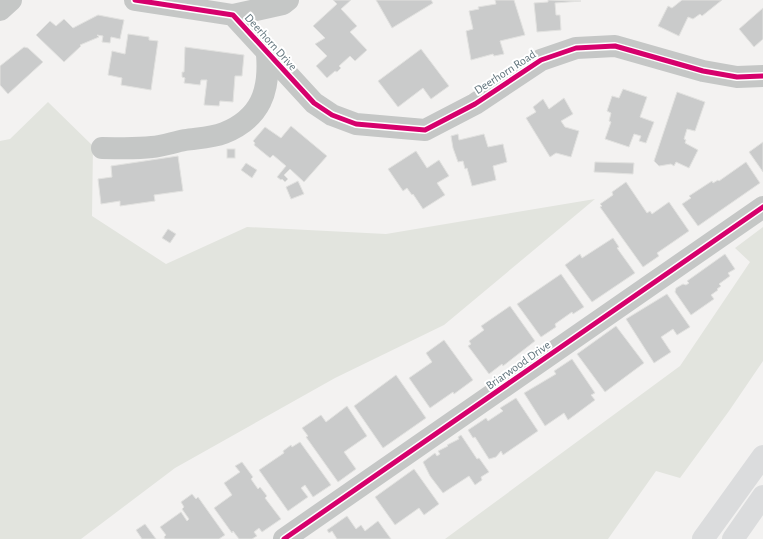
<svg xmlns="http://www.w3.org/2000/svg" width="763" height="539" viewBox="0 0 763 539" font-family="'Alegreya Sans',sans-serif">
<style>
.green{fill:#e2e4de}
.building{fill:#cacbcb;stroke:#e2e2e0}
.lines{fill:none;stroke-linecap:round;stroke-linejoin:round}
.minor{stroke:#c5c7c6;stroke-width:22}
.highway{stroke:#dbdcdd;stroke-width:22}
.cycleway-casing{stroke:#fff;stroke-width:8}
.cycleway{stroke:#d6006c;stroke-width:5}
.labels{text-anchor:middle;stroke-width:4;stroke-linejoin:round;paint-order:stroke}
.street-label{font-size:12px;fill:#64777f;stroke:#fff}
</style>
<rect width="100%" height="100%" fill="#f3f2f1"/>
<g class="green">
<path d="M 48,102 L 93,146 L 92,216 L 166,264 L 247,227 L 386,234 L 595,199 L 444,325 L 335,378 L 175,468 L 81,539 L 0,539 L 0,141 L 10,139 Z"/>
<path d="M 763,227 L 763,361 L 729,411 L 680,478 L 656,471 L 608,539 L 445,539 L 680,366 L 750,262 L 735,248 Z"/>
</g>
<g class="building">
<path d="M 333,0 L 351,0 L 341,9 L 357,26 L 350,32 L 367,50 L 355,61 L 350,56 L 339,66 L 341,68 L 337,72 L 335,71 L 327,78 L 316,66 L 327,56 L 315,44 L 325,38 L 313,26 L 337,4 Z"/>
<path d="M 376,0 L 431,0 L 433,3 L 392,28 Z"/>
<path d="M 495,0 L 514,0 L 525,35 L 500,41 L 504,54 L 494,56 L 493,54 L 471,60 L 466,31 L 473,29 L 469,11 L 479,9 L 478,7 L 496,4 Z"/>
<path d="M 548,0 L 581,1 L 555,3 L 556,15 L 560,15 L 561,30 L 537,32 L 534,3 L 548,2 Z"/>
<path d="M 682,0 L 722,0 L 702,16 L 700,14 L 693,19 L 688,17 L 679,36 L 658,26 L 668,6 L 672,8 Z"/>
<path d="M 763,8 L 763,39 L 754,47 L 739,29 Z"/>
<path d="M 98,15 L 124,20 L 120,39 L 111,37 L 110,43 L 102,42 L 103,36 L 97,35 L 99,37 L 80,45 L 81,46 L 64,62 L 36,35 L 50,21 L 56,26 L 64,19 L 73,28 Z"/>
<path d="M 128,34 L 149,37 L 149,40 L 158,41 L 151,90 L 121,85 L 122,78 L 108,75 L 112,51 L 125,54 Z"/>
<path d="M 24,47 L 28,48 L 43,62 L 8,94 L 0,85 L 0,66 Z"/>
<path d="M 185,47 L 244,55 L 242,76 L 235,76 L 233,102 L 220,101 L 219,106 L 204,105 L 207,80 L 201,80 L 200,85 L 184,83 L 185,78 L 182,77 L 182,72 L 184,72 Z"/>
<path d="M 421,49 L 449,86 L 431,99 L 423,88 L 398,107 L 378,81 Z"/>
<path d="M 623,89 L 647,97 L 640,117 L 654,122 L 646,143 L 639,141 L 641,136 L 634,134 L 629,147 L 605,139 L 611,122 L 609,121 L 611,113 L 607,111 L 612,96 L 619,98 Z"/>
<path d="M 677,92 L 705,102 L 695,131 L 687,129 L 684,139 L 686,140 L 685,143 L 698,150 L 689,168 L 676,162 L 674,166 L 671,164 L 659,166 L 654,161 Z"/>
<path d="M 564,98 L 573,114 L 561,121 L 565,127 L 579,131 L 571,157 L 556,153 L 550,157 L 526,118 L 536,112 L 533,107 L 543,99 L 549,109 Z"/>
<path d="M 291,126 L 327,156 L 304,182 L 290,169 L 284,175 L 288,179 L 285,182 L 282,179 L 281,180 L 277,177 L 286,166 L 273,155 L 270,158 L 254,145 L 255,143 L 253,141 L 265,127 L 281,138 Z"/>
<path d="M 458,134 L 459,140 L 484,134 L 488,147 L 503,144 L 507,162 L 493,166 L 496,180 L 472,186 L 467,168 L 465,169 L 463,161 L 458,162 L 453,148 L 451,136 Z"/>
<path d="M 763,142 L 763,172 L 749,152 Z"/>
<rect x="227" y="149" width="8" height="9"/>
<path d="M 416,151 L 427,168 L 439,160 L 449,176 L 437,183 L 445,195 L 423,209 L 413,194 L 412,195 L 407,188 L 403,191 L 388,169 Z"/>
<path d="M 178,156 L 183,191 L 154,195 L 155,201 L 120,206 L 120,201 L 101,204 L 98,179 L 112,177 L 111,166 Z"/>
<path d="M 595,162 L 634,163 L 633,174 L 594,172 Z"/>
<path d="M 746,162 L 760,183 L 698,226 L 682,204 L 691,198 L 689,196 L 712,181 L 713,183 L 718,180 L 719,181 Z"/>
<path d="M 246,163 L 257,170 L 252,178 L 241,170 Z"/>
<path d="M 298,181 L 304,194 L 291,199 L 286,187 Z"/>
<path d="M 626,182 L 647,213 L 650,211 L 652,214 L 669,202 L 689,231 L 657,253 L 659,256 L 643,267 L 600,207 L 602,206 L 600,204 L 613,195 L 612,192 Z"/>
<path d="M 168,229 L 176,234 L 170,243 L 162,238 Z"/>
<path d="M 613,238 L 619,247 L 617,248 L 635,273 L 592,302 L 565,265 L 580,254 L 582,258 Z"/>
<path d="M 725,254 L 735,269 L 728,273 L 730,276 L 719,284 L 721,286 L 717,289 L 718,290 L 711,295 L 714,299 L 691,315 L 675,292 L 676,288 L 683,284 L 686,285 L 689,283 L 687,281 Z"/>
<path d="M 561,274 L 584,307 L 573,314 L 572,312 L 555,324 L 556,327 L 541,337 L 517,304 Z"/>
<path d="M 667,294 L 690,327 L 677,335 L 673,329 L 661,337 L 671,352 L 654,363 L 626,319 Z"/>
<path d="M 510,306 L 535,341 L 503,366 L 502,364 L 489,374 L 468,346 L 471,344 L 469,341 L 484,330 L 481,326 Z"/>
<path d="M 616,326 L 644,363 L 605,392 L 577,354 Z"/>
<path d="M 444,340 L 473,380 L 454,394 L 453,392 L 430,408 L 409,378 L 432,362 L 426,353 Z"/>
<path d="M 572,359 L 595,393 L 591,395 L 595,400 L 568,420 L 564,413 L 545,426 L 524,393 L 556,374 L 554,371 Z"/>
<path d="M 396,375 L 426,418 L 383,448 L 354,406 Z"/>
<path d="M 516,398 L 538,431 L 503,455 L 501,451 L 496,457 L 489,459 L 475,437 L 473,438 L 468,430 L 486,418 L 488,421 L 503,411 L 500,408 Z"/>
<path d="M 347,406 L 367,436 L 344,452 L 356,469 L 338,482 L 306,437 L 308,436 L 302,428 L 321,415 L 326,422 Z"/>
<path d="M 461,435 L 477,459 L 479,458 L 489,472 L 481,477 L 482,480 L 475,485 L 469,476 L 443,493 L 430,476 L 423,462 L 435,453 L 437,456 L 440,454 L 438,451 L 448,446 L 447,445 L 459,439 L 458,437 Z"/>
<path d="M 300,442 L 331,485 L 313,497 L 305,485 L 301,488 L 308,497 L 288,511 L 259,470 L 284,453 L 283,451 L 291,445 L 292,447 Z"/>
<path d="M 242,462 L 253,477 L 251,479 L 258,489 L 260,487 L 267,496 L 265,498 L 281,519 L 262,532 L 259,528 L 254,532 L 257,536 L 252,539 L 239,539 L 233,531 L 232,533 L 214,508 L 232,495 L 224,483 L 240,472 L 235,466 Z"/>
<path d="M 414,469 L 439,504 L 424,515 L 419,508 L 395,525 L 375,497 Z"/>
<path d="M 192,494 L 196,499 L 198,497 L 225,535 L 219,539 L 165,539 L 164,537 L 166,535 L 160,527 L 181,512 L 187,521 L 189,519 L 182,509 L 184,507 L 181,502 Z"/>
<path d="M 347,516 L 356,529 L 361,525 L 365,531 L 378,521 L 391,539 L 337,539 L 332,531 L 329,533 L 327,530 Z"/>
<path d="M 145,524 L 156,539 L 142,539 L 136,530 Z"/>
</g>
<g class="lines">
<g class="minor">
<path d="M 135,0 L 233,15 L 314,103 L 332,115 L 356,124 L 425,130 L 475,104 L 541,60 L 576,48 L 615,46 L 703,71 L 737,77 L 763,76"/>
<path d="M 0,10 L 11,0"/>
<path d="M 233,15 L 283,4 L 288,0"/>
<path d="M 102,148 C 119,148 135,149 152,147 C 163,146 174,142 185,140 C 198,138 211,138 224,133 C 261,118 270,91 267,54"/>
<path d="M 284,539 L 763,207"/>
</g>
<g class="highway">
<path d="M 703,539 L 763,456"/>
<path d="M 733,539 L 763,496"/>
</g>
<g class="cycleway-casing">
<g id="cycleway">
<path d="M 135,0 L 233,15 L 314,103 L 332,115 L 356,124 L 425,130 L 475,104 L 541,60 L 576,48 L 615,46 L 703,71 L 737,77 L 763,76"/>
<path d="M 284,539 L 763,207"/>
</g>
</g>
<use href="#cycleway" class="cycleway"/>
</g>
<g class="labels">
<g class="street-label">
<text transform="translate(271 42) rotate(48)" y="4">Deerhorn Drive</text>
<text transform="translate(505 72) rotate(-33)" y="4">Deerhorn Road</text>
<text transform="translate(518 365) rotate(-35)" y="4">Briarwood Drive</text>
</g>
</g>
</svg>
